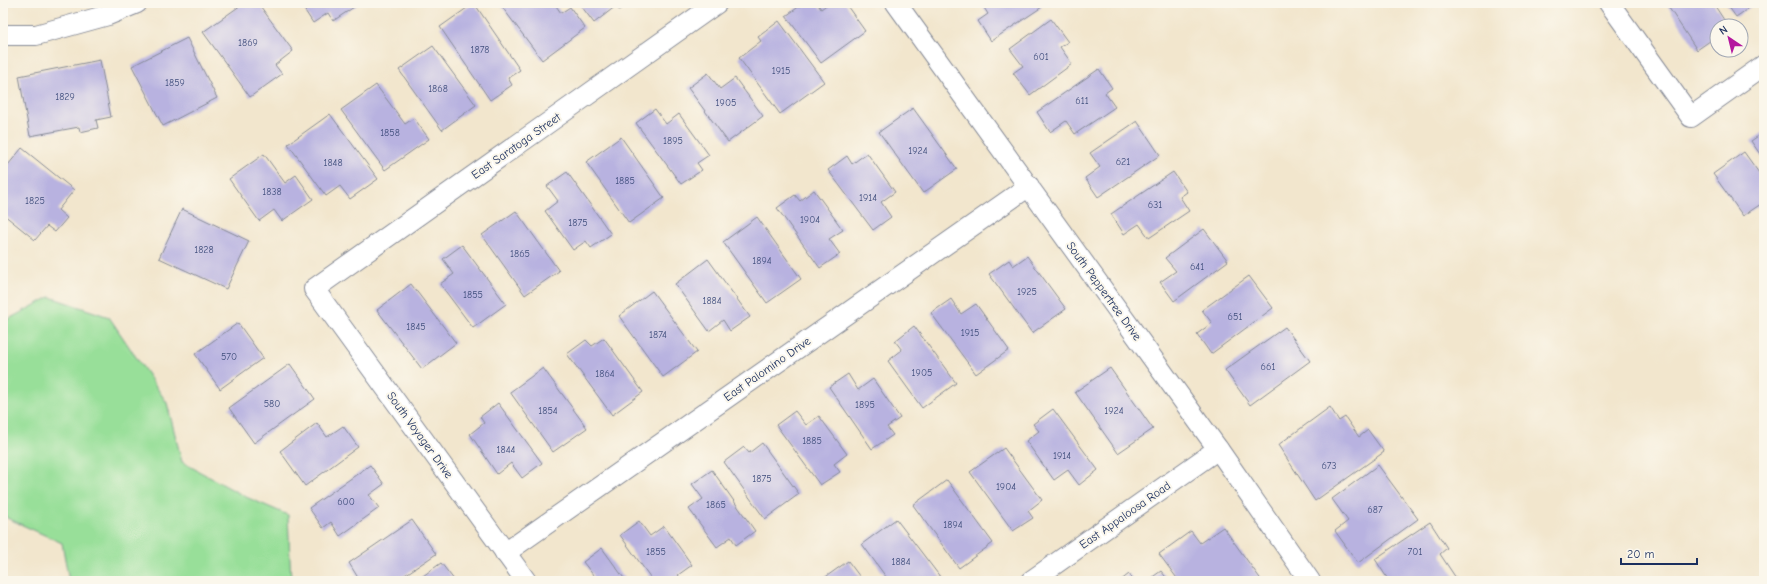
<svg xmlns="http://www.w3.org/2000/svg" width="1767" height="584" viewBox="0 0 1767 584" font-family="'Comic Neue',sans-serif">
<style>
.green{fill:#98df99;stroke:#5a877c}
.building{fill:#b8b2e0}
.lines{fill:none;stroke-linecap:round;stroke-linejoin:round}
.street-casing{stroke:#868a96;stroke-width:22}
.street{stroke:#fff;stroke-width:20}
.labels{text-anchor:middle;stroke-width:4;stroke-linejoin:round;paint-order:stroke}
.number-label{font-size:10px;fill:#42507e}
.street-label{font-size:12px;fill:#1b2f5e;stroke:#fbf7ec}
</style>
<rect width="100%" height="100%" fill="#fbf7ec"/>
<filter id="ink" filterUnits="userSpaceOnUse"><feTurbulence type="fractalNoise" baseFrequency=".025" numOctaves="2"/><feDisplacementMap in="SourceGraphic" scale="8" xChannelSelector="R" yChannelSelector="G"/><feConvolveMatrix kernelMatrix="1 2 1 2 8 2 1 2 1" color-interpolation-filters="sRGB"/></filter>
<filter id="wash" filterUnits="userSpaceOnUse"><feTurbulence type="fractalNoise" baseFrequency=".012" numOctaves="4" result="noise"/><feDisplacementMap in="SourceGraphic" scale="16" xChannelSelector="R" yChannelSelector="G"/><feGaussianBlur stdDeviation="0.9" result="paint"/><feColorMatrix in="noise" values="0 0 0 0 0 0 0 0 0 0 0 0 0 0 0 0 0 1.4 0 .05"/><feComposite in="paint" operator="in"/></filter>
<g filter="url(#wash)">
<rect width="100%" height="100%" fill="#f2e6cd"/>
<path class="green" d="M 50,297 L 109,317 L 167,403 L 182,462 L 246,497 L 288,515 L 291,581 L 69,581 L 62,543 L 7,518 L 3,511 L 3,322 Z"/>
<g id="blocks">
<g class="building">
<path d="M 244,3 L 258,3 L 293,51 L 275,65 L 282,74 L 250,97 L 203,32 Z"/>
<path d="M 300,3 L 360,3 L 333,21 L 328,13 L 313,23 Z"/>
<path d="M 474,3 L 520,70 L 508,78 L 512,85 L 490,100 L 440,27 Z"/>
<path d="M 499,3 L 554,3 L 561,13 L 570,7 L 585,28 L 542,60 Z"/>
<path d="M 579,3 L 629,3 L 619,10 L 616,6 L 594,23 Z"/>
<path d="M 804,3 L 817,3 L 821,9 L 829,3 L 845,3 L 865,31 L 821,63 L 786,16 Z"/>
<path d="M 981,3 L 1039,3 L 1042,7 L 991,41 L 978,21 L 988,14 Z"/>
<path d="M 1670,3 L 1713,3 L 1728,26 L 1717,26 L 1717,36 L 1697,50 L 1667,5 Z"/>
<path d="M 1726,3 L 1756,3 L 1736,17 Z"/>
<path d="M 1051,19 L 1068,42 L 1060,47 L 1072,64 L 1030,95 L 1013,73 L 1023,66 L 1010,49 Z"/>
<path d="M 779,21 L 824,82 L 780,114 L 739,58 L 761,41 L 758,37 Z"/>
<path d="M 187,38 L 217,98 L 163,126 L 132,66 Z"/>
<path d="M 433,46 L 476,105 L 442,130 L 399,70 Z"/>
<path d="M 100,60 L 111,117 L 96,120 L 98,128 L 80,132 L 79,127 L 30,136 L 19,76 Z"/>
<path d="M 1099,69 L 1112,88 L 1105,93 L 1115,107 L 1075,134 L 1066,121 L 1050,132 L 1037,112 Z"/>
<path d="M 708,73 L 720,89 L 735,78 L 763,116 L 728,142 L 688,88 Z"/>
<path d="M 376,85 L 405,124 L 414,118 L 429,139 L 385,170 L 341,110 Z"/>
<path d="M 913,108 L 957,169 L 923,193 L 879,132 Z"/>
<path d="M 655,109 L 666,124 L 679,114 L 709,155 L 697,163 L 702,170 L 681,184 L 636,123 Z"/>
<path d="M 330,114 L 378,179 L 350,199 L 340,186 L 326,196 L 288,144 Z"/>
<path d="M 1137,121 L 1160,155 L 1098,197 L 1085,178 L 1100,167 L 1090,153 Z"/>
<path d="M 1764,132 L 1764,160 L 1751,141 Z"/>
<path d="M 621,137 L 664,198 L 629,223 L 586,162 Z"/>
<path d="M 22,148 L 74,190 L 58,210 L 67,218 L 55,232 L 47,226 L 35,240 L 3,214 L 3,171 Z"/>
<path d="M 1744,152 L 1764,180 L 1764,202 L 1743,216 L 1713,174 Z"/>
<path d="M 867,153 L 895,192 L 881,202 L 891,217 L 873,230 L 828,170 L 847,156 L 852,164 Z"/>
<path d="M 264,154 L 285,183 L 296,175 L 313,199 L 282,221 L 274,210 L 259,221 L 229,179 Z"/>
<path d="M 567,172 L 611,234 L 591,248 L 586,241 L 573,250 L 545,211 L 558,201 L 547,186 Z"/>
<path d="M 1173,172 L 1187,192 L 1180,197 L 1189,211 L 1149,238 L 1139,224 L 1124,234 L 1111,214 Z"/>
<path d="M 814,190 L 843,230 L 829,239 L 840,254 L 820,268 L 777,208 L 795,195 L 800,201 Z"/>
<path d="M 182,209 L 249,241 L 226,289 L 159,258 Z"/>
<path d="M 516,211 L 559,271 L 525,295 L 482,235 Z"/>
<path d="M 757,217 L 801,279 L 767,303 L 723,242 Z"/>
<path d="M 1204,229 L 1228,261 L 1174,301 L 1160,282 L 1176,271 L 1165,258 Z"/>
<path d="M 462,245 L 506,304 L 473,328 L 440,284 L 454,274 L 443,259 Z"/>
<path d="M 1027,256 L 1066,309 L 1032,333 L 989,274 L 1009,260 L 1013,266 Z"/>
<path d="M 708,259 L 750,317 L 730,331 L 723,320 L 709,331 L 675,284 Z"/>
<path d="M 1249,276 L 1273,308 L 1211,354 L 1197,334 L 1212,323 L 1202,310 Z"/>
<path d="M 411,284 L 456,343 L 422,369 L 377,310 Z"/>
<path d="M 652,291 L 697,352 L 663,377 L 619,316 Z"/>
<path d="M 951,299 L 961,314 L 976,304 L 1009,350 L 976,374 L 931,313 Z"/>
<path d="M 238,323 L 263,358 L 220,389 L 195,354 Z"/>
<path d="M 914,326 L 956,383 L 922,408 L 888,361 L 902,350 L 895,341 Z"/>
<path d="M 1285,327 L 1310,361 L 1250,405 L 1225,370 Z"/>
<path d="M 604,338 L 643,392 L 612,415 L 567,354 L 586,340 L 592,346 Z"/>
<path d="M 290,364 L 315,399 L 254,443 L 229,408 Z"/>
<path d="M 543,368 L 587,428 L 553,452 L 510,392 Z"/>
<path d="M 1110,368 L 1153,429 L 1118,453 L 1075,392 Z"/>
<path d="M 848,374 L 858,390 L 873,379 L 900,418 L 887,427 L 893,435 L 872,449 L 829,387 Z"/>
<path d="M 498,403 L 542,463 L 522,478 L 511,463 L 497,474 L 470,434 L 484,423 L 480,417 Z"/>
<path d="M 1330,407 L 1339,421 L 1345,417 L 1359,437 L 1368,430 L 1384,452 L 1315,501 L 1278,445 Z"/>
<path d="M 1053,409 L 1098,470 L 1079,485 L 1068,470 L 1054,480 L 1026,441 L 1039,431 L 1033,424 Z"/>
<path d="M 795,411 L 806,425 L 819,416 L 847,454 L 834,464 L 840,472 L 820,485 L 776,425 Z"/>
<path d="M 317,423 L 327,437 L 343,426 L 358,447 L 305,486 L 280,451 Z"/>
<path d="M 762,443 L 799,494 L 765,519 L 724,462 L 744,447 L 749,453 Z"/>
<path d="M 1004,448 L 1042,500 L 1028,511 L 1033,518 L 1013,531 L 970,472 Z"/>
<path d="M 370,465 L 384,484 L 369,495 L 379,508 L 340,536 L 331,522 L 323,528 L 309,508 Z"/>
<path d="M 1378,465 L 1418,519 L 1358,563 L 1335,531 L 1348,521 L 1332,499 Z"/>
<path d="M 712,470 L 755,531 L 736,545 L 731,537 L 717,547 L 689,509 L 703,499 L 692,484 Z"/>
<path d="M 947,480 L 993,543 L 959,568 L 913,505 Z"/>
<path d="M 896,519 L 941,578 L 937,581 L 889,581 L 862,544 Z"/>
<path d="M 412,520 L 436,554 L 396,581 L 360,581 L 349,563 Z"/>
<path d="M 639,521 L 650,536 L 664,526 L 692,565 L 678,575 L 683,581 L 653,581 L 620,535 Z"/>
<path d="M 1430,522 L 1447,548 L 1440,554 L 1458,581 L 1389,581 L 1375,559 Z"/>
<path d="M 1223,527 L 1262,581 L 1179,581 L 1159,554 L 1191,531 L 1200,543 Z"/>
<path d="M 602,548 L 626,581 L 587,581 L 594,576 L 583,562 Z"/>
<path d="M 848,561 L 863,581 L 820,581 Z"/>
<path d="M 441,563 L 455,581 L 416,581 Z"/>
<path d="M 1161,571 L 1169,581 L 1147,581 Z"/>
<path d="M 1129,574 L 1134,581 L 1120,581 Z"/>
</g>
</g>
</g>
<g filter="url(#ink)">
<use href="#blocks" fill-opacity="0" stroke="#868a96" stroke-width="1"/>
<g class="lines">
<g class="street-casing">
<g id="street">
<path d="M 896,3 L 1218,449 L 1310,581"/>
<path d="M 1609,3 L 1691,117 L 1764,65"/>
<path d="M 3,35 L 36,35 L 108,15 L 137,3"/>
<path d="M 505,553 L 1029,186"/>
<path d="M 526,581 L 314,289 L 717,3"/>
<path d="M 1031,581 L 1218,449"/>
</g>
</g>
<use href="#street" class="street"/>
</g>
</g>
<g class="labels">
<g class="number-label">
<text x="248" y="46">1869</text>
<text x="480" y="53">1878</text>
<text x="1041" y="60">601</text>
<text x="781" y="74">1915</text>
<text x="175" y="86">1859</text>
<text x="438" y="92">1868</text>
<text x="65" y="100">1829</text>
<text x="1082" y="104">611</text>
<text x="726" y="106">1905</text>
<text x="390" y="136">1858</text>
<text x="673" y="144">1895</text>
<text x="918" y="154">1924</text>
<text x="1123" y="165">621</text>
<text x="333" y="166">1848</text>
<text x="625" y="184">1885</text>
<text x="272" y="195">1838</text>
<text x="868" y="201">1914</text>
<text x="35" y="204">1825</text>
<text x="1155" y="208">631</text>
<text x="810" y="223">1904</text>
<text x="578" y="226">1875</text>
<text x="204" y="253">1828</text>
<text x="520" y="257">1865</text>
<text x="762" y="264">1894</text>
<text x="1197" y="270">641</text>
<text x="1027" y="295">1925</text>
<text x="473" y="298">1855</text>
<text x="712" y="304">1884</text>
<text x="1235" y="320">651</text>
<text x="416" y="330">1845</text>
<text x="970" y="336">1915</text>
<text x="658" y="338">1874</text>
<text x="229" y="360">570</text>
<text x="1268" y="370">661</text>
<text x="922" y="376">1905</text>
<text x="605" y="377">1864</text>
<text x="272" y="407">580</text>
<text x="865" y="408">1895</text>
<text x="548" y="414">1854</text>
<text x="1114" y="414">1924</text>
<text x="812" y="444">1885</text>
<text x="506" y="453">1844</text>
<text x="1062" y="459">1914</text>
<text x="1329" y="469">673</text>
<text x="762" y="482">1875</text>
<text x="1006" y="490">1904</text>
<text x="346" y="505">600</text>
<text x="716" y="508">1865</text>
<text x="1375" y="513">687</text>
<text x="953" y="528">1894</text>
<text x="656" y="555">1855</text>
<text x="1415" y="555">701</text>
<text x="901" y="565">1884</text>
</g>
<g class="street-label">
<text transform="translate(516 146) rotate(-35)" y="4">East Saratoga Street</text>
<text transform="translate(1104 291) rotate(54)" y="4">South Peppertree Drive</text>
<text transform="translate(767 369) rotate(-35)" y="4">East Palomino Drive</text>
<text transform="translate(420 435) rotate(54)" y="4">South Voyager Drive</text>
<text transform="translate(1125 515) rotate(-35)" y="4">East Appaloosa Road</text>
</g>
</g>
<rect width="1767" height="584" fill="none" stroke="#fbf7ec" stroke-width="16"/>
<g transform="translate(1729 38) rotate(325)"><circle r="19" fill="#fbf7ec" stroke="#a1a7b3"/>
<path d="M0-3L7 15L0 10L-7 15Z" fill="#b5179e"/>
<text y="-6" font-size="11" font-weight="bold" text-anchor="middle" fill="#1b2f5e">N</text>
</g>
<path d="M1621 558v6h76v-6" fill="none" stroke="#1b2f5e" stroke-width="2"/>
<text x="1627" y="558" font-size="12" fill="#1b2f5e" stroke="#fbf7ec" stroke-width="3" paint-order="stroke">20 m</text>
</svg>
